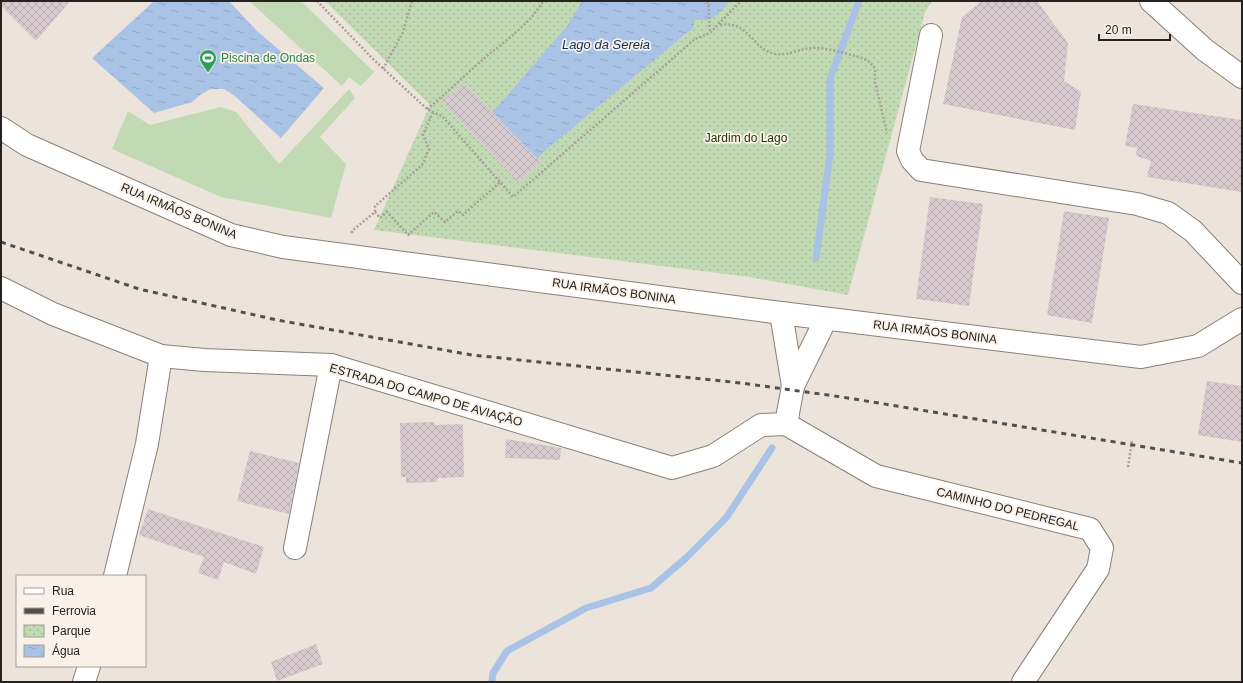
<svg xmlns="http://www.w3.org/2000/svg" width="1243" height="683" viewBox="0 0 1243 683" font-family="Arial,sans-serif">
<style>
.grass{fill:#c2dab4}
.park{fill:url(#park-dots)}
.water{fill:url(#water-ripples)}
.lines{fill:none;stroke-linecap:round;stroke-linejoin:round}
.stream{stroke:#a9c3e7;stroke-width:7}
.building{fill:url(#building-cross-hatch)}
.minor-casing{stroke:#888178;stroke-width:24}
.secondary-casing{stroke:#888178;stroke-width:24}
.path{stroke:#a7a199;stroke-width:2.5;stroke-dasharray:2 2;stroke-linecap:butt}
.minor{stroke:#fff;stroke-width:22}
.secondary{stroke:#fff;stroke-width:22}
.rail{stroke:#534f4a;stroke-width:3;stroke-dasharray:5 5;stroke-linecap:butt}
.labels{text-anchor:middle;stroke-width:3.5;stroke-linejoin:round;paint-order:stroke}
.leisure-label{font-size:12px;fill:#27864d;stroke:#f9f1e7;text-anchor:start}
.park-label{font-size:12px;fill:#1b3800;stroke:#f9f1e7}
.street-label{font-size:12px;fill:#25221f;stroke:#f9f1e7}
.water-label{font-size:13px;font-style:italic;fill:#113561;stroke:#f9f1e7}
</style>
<defs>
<pattern id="park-dots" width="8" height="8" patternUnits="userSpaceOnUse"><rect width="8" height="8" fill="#c2dab4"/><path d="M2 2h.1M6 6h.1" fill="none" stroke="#a7bb9a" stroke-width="1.8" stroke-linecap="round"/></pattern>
<pattern id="water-ripples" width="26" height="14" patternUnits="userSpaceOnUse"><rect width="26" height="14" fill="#a9c3e7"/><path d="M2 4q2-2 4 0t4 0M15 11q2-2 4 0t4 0" fill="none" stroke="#91a7c6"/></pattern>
<pattern id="building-cross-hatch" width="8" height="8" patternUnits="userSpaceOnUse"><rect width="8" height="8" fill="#d8cbd0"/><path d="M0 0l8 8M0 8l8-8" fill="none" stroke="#b9aeb2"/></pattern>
</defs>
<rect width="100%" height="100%" fill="#ece4da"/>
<g class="grass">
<path d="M 249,1 L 301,1 L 374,72 L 361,86 L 349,77 L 342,86 Z"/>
<path d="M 349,89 L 355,98 L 320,137 L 346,164 L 331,218 L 221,197 L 112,149 L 128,111 L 150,125 L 221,107 L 236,112 L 279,164 Z"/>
</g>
<path class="park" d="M 325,1 L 932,1 L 925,12 L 848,295 L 749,277 L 374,230 L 430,105 Z"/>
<g class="water">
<path d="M 154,1 L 229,1 L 257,31 L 324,88 L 281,138 L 236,97 L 224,89 L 210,89 L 200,95 L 192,102 L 154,113 L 92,58 Z"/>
<path d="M 582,1 L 730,1 C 724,8 717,17 707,20 C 703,21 698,19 694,20 L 694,27 L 547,149 L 517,179 L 471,131 L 499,105 L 567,26 Z"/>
</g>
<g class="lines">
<g class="stream">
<path d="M 816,258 L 830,155 L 830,79 L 859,1"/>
<path d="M 492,682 L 493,673 L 507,651 L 586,608 L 651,588 L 686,558 L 726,518 L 772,448"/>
</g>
</g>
<g class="building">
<path d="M 1,1 L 70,1 L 36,41 L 1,6 Z"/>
<path d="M 982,1 L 1037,1 L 1068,43 L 1064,81 L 1081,92 L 1075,130 L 943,104 L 962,17 Z"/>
<path d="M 464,83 L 541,162 L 519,183 L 442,101 Z"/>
<path d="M 1133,104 L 1242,120 L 1242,192 L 1147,177 L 1151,161 L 1136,156 L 1137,148 L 1125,146 Z"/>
<path d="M 930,197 L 983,204 L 969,306 L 916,299 Z"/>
<path d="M 1064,211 L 1109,218 L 1092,323 L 1047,315 Z"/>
<path d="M 1207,381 L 1242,386 L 1242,442 L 1198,435 Z"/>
<path d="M 434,422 L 435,425 L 463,424 L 464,477 L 438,478 L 437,482 L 406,483 L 406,477 L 401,477 L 400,423 Z"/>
<path d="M 506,439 L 561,448 L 560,460 L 505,458 Z"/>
<path d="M 250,451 L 299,463 L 289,514 L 237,501 Z"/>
<path d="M 148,509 L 264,547 L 256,574 L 224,562 L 218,580 L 198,573 L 204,557 L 139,535 Z"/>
<path d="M 316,644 L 323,664 L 277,681 L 271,662 Z"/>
</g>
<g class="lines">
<g class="minor-casing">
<g id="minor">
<path d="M 931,35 L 908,151 L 912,160 L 921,170 L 1137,204 L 1168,213 L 1193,231 L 1242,283"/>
<path d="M 1,128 L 27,145 L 231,235 L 283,247 L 781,313 L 1141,357 L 1198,346 L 1242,319"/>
<path d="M 1,288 L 53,314 L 161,356 L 204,360 L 331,365 L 672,468 L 713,456 L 761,425 L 786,424"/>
<path d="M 781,313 L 793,386"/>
<path d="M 786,424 L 876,476 L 1090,529 L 1102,548 L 1098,569 L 1023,682"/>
<path d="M 786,424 L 793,386 L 826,319"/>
<path d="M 295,548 L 331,365"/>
<path d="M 115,576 L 147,444 L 161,356"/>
<path d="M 84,682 L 89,666"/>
</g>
</g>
<g class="secondary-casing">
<path id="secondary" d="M 1151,1 L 1205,50 L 1242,77"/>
</g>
<g class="path">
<path d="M 317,1 L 373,59 L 427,109 L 443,117 L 513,197 L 695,39 L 710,33 L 741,1"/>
<path d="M 708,1 L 710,32"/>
<path d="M 720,25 C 749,20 752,49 775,54 C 789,56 798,49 811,48 C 821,46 860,56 868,61 C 871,63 873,66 875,68 L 875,82 L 887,133"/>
<path d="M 383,69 L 403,32 L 412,1"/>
<path d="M 427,109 C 448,92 467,73 487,56 C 507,39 530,24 543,1"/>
<path d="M 375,212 L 380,218 L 387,212 L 408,235 L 434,212 L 445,222 L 458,211 L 463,215 L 500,182"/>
<path d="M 352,233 L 352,231 L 375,212 L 375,206 L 422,165 L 429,149 L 423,135 L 433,112"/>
<path d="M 1128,467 L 1132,440"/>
</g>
<use href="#minor" class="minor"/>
<use href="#secondary" class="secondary"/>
<path class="rail" d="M 1,242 L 139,289 L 277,320 L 472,355 L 741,383 L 842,397 L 1242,463"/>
</g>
<defs>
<g id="stadium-pin" transform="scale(0.9)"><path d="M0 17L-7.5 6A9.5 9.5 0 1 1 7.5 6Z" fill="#2e9e5b" stroke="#f9f1e7"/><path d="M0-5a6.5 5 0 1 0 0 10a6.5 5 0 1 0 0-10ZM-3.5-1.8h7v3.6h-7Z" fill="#fff"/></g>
</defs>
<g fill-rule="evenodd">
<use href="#stadium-pin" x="208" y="58"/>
</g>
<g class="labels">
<g class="leisure-label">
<text x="221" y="62">Piscina de Ondas</text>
</g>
<g class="park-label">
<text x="746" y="142">Jardim do Lago</text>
</g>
<g class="street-label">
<text transform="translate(179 211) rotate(23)" y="4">RUA IRMÃOS BONINA</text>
<text transform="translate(614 291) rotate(8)" y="4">RUA IRMÃOS BONINA</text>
<text transform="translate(935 332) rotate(7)" y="4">RUA IRMÃOS BONINA</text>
<text transform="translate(426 395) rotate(16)" y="4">ESTRADA DO CAMPO DE AVIAÇÃO</text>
<text transform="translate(1008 509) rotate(14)" y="4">CAMINHO DO PEDREGAL</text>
</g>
<g class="water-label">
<text x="606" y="49">Lago da Sereia</text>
</g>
</g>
<rect width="1243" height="683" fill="none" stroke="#25221f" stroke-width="4"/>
<rect x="16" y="575" width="130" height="92" fill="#f9f1e7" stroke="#a49e97"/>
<rect x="24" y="588" width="20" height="6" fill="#ffffff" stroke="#a49e97"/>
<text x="52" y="595" font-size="12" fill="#25221f">Rua</text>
<rect x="24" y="608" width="20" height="6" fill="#534f4a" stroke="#a49e97"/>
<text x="52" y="615" font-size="12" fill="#25221f">Ferrovia</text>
<rect x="24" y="625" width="20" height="12" fill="url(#park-dots)" stroke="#a49e97"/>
<text x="52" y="635" font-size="12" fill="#25221f">Parque</text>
<rect x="24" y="645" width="20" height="12" fill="url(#water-ripples)" stroke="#a49e97"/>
<text x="52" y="655" font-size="12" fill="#25221f">Água</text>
<path d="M1099 34v6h71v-6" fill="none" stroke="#25221f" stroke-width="2"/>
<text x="1105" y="34" font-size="12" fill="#25221f" stroke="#f9f1e7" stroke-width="3" paint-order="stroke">20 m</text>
</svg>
